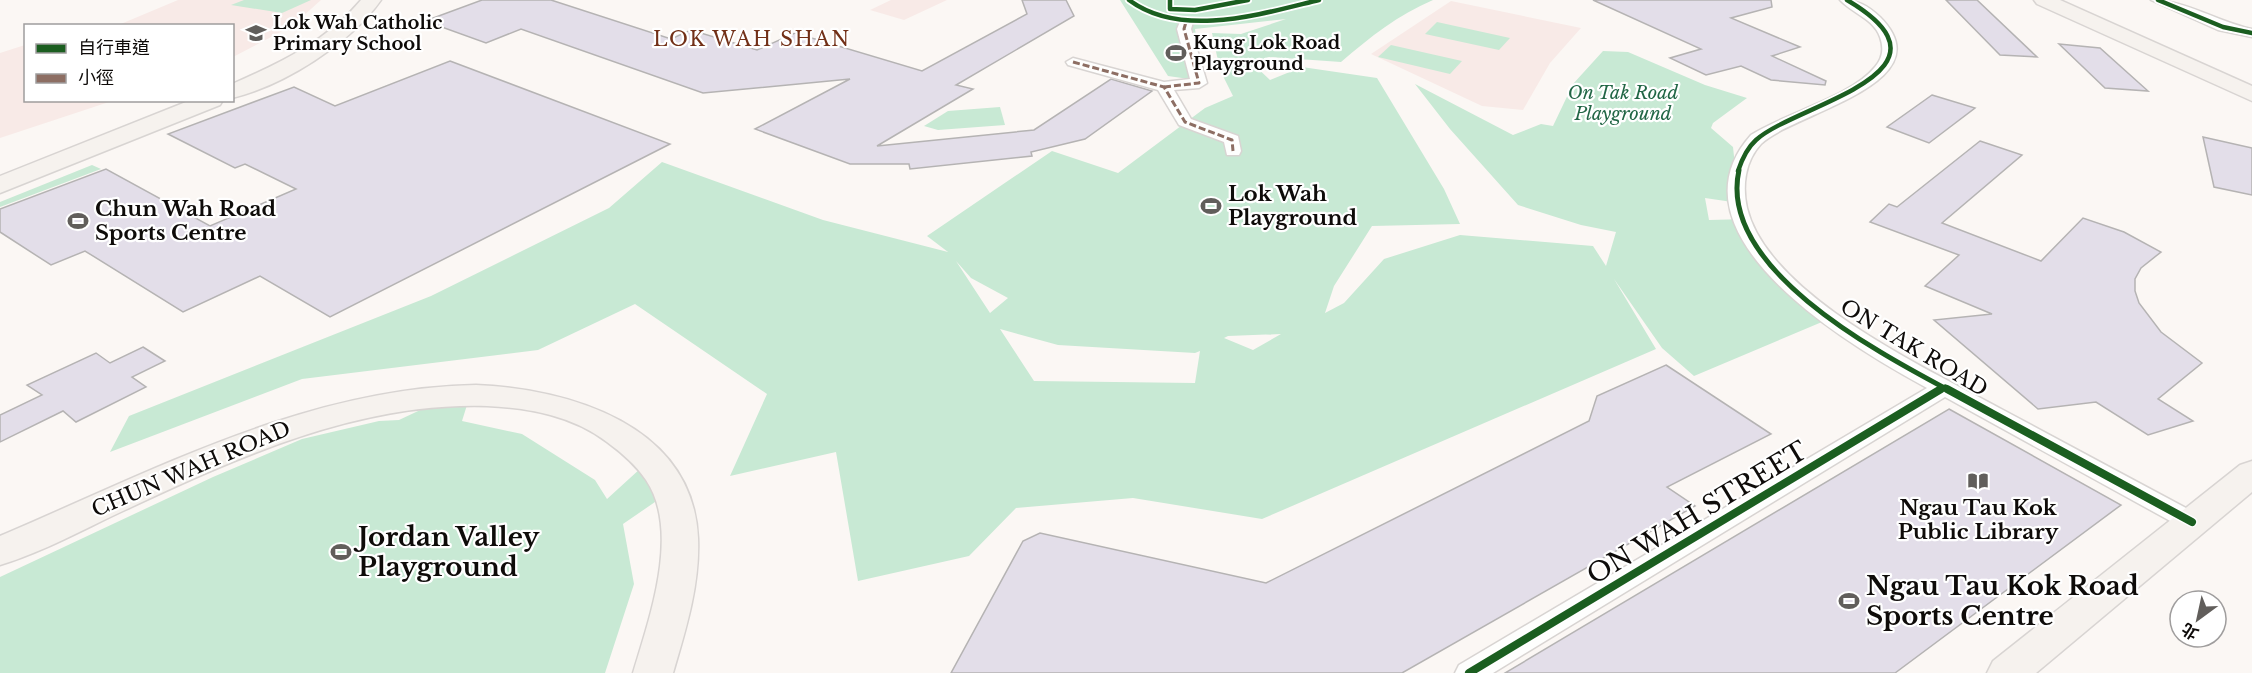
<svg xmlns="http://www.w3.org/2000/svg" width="2252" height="673" viewBox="0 0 2252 673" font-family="'Libre Baskerville','Noto Sans TC',serif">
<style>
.education{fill:#f8eae7}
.green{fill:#c8e9d4;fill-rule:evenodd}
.building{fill:#e3dee9;stroke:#b5b3b3;stroke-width:1.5}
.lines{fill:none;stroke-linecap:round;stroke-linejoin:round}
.street-casing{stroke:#d8d4d2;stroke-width:3}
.secondary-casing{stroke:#d8d4d2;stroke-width:3}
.street{fill:#fefefd;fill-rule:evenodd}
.secondary{fill:#f6f2ee;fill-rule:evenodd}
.quiet{stroke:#8d6e63;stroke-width:3;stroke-dasharray:7 3;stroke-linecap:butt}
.cycleway-far2-casing{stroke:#fff;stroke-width:8}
.cycleway-far1-casing{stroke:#fff;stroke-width:9}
.cycleway-casing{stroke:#fff;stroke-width:11}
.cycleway-far2{stroke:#1b5e20;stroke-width:4.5}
.cycleway-far1{stroke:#1b5e20;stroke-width:5}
.cycleway{stroke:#1b5e20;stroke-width:8}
.labels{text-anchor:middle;stroke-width:4.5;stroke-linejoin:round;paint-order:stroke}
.far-poi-label{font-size:18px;font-weight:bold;fill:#0e0b09;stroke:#fff;text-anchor:start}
.far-park-label{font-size:18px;font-style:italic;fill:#216645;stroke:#fff}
.far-quarter-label{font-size:20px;letter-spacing:1.5px;fill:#723018;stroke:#fff}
.poi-label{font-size:21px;font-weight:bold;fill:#0e0b09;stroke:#fff;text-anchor:start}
.street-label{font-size:21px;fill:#0e0b09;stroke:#fff}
.near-street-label{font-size:26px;fill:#0e0b09;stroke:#fff}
.near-poi-label{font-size:26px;font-weight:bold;fill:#0e0b09;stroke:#fff;text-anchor:start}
</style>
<rect width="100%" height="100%" fill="#fbf7f4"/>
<g class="education">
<path d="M 178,0 L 321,0 L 292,26 L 233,57 L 232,26 L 116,26 Z"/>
<path d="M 891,0 L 947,0 L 904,20 L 870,10 Z"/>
<path d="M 1451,1 L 1581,28 L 1550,63 L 1523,110 L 1482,106 L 1371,54 Z"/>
<path d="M 25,45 L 26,100 L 112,101 L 0,138 L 0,53 Z"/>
</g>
<g class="green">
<path d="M 244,0 L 311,0 L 282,13 L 231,5 Z"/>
<path d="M 1120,0 L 1433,0 C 1398,15 1370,37 1341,62 L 1269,57 L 1252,63 L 1270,80 L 1302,67 L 1377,78 L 1444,189 L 1460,224 L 1372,226 L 1334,286 L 1325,313 L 1344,303 L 1384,259 L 1460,235 L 1593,246 L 1606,266 L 1616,232 L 1581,225 L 1518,205 L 1450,129 L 1415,84 L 1513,135 L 1541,124 L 1553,126 L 1573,84 L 1603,51 L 1628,52 L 1705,85 L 1747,98 L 1713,123 L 1711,128 L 1733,147 L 1739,203 L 1705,198 L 1709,220 L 1747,219 L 1747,238 L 1829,319 L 1694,376 L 1662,348 L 1614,279 L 1656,349 L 1262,519 L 1133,498 L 1016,508 L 969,556 L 858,581 L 836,452 L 730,476 L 767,394 L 635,304 L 538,350 L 302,379 L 110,452 L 129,416 L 431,296 L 609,208 L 662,162 L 823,220 L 948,252 L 927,236 L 1052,151 L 1118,173 L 1205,108 L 1233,96 L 1220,70 L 1212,33 L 1241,34 L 1286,19 L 1195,29 L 1203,81 L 1168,76 ZM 956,261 L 971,278 L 1008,298 L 990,313 ZM 1000,329 L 1058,345 L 1195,353 L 1200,351 L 1195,383 L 1034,381 ZM 1281,334 L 1253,350 L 1224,338 L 1228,336 Z"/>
<path d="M 1437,22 L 1510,38 L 1499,50 L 1425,34 Z"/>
<path d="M 1391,45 L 1462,61 L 1450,74 L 1378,57 Z"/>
<path d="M 1000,107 L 1005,125 L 938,130 L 924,126 L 948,111 Z"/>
<path d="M 92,165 L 101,169 L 0,207 L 0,202 Z"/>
<path d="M 433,404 L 467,405 L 462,421 L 522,434 L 595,480 L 607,499 L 641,468 L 651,471 L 655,502 L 623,524 L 634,584 L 605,673 L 0,673 L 0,577 L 213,477 L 302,439 L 379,421 L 399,420 Z"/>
</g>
<g class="building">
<path d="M 482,0 L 551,0 L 671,39 L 691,30 L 757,50 L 795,33 L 922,71 L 1027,14 L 1022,0 L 1066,0 L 1074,16 L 956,85 L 973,89 L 877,146 L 1034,130 L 1111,79 L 1152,91 L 1085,139 L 1031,152 L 1032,156 L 910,169 L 909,164 L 850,164 L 755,129 L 850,79 L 703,93 L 521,29 L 486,43 L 425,21 Z"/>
<path d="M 1593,0 L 1771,0 L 1772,7 L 1731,18 L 1800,47 L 1772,56 L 1826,81 L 1825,85 L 1771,80 L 1741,66 L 1706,75 L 1670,58 L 1701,49 Z"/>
<path d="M 1946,0 L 1977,0 L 2037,57 L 2000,55 Z"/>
<path d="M 2059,44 L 2100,48 L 2148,91 L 2105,88 Z"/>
<path d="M 450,61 L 670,144 L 330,317 L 260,276 L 183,312 L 85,251 L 51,265 L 0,232 L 0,209 L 106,169 L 210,226 L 296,189 L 245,164 L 235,168 L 168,134 L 294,87 L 335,106 Z"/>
<path d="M 1932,95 L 1975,108 L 1929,143 L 1887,127 Z"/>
<path d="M 2203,137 L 2252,148 L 2252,195 L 2214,187 Z"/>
<path d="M 1980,141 L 2022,155 L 1942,223 L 2041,261 L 2083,218 L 2124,232 L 2161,252 L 2141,268 L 2135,279 L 2135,291 L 2139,303 L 2161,332 L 2202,363 L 2158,399 L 2193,421 L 2148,435 L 2096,402 L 2038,409 L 1934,320 L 1992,314 L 1925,286 L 1959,255 L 1870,222 L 1889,204 L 1897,207 Z"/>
<path d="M 143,347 L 165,361 L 132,377 L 146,387 L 76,422 L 63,411 L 0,442 L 0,415 L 42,395 L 27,385 L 96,353 L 110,363 Z"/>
<path d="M 1666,365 L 1771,434 L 1667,487 L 1695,506 L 1402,673 L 951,673 L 1023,541 L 1040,533 L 1266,583 L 1589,421 L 1597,396 Z"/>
<path d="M 1949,409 L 2121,505 L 1895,673 L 1505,673 Z"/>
</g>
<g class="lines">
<g class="street-casing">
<g id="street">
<path d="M 1840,0 C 1858,0 1867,5 1880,17 C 1947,84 1792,113 1761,144 C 1745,161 1742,186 1747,208 C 1769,297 1931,370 2005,411 C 2070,446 2135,481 2201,516 L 2205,522 L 2201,528 L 2192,531 L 2183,528 L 1945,397 L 1493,673 L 1455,673 L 1459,665 L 1927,388 C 1855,349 1661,236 1751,135 C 1785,113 1851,97 1875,67 C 1883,58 1884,48 1880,37 C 1874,19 1852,13 1840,0 Z"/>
<path d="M 2151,0 C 2186,0 2218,22 2252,29 L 2252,37 L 2218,30 Z"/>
<path d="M 1186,18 L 1193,22 L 1191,29 L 1207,83 L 1199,88 L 1174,90 L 1191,119 L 1238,136 L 1241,151 L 1239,155 L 1227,155 L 1224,142 L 1179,125 L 1158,90 L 1068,65 L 1066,62 L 1073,58 L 1164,82 L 1190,79 L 1177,29 L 1181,19 Z"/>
</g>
</g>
<g class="secondary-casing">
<g id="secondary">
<path d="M 361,0 L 381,0 C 351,43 283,86 232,98 L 232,84 C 280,63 327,41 361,0 Z"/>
<path d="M 2034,0 L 2060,0 L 2252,86 L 2252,101 L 2037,4 Z"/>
<path d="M 191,100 L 223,100 L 220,105 L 0,193 L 0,176 Z"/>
<path d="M 476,385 C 570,389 693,425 698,538 C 700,584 686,629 673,673 L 633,673 C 649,619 681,532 646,480 C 635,464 622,453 607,442 C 573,416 530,408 487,406 C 359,402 238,457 125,510 C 84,529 43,552 0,565 L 0,536 C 153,471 306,388 476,385 Z"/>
<path d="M 2252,461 L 2252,492 L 2036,673 L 1987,673 L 1993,661 L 2240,465 Z"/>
</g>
</g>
<use href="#street" class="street"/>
<use href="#secondary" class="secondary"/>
<g class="quiet">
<path d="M 1073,62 L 1164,87 L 1185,122 L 1232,140 L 1233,151"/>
<path d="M 1164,87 L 1199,83 L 1184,29 L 1186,22"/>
</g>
<g class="cycleway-far2-casing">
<g id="cycleway-far2">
<path d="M 1129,0 C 1181,39 1261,14 1319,0"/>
<path d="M 1170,0 L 1170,9 L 1195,10 L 1248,0"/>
<path d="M 2158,0 L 2223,27 L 2252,33"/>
<path d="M 1738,171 C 1742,159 1747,148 1756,140 C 1795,104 1971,73 1847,0"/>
</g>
</g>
<g class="cycleway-far1-casing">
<g id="cycleway-far1">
<path d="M 1739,170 C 1717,268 1879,353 1950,391"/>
<path d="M 1939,391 L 1945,387"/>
</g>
</g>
<g class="cycleway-casing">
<g id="cycleway">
<path d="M 1947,389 L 2192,522"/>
<path d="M 1469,673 L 1941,389"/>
</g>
</g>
<use href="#cycleway-far2" class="cycleway-far2"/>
<use href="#cycleway-far1" class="cycleway-far1"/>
<use href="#cycleway" class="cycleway"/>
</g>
<defs>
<g id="school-bare" transform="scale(1.62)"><path d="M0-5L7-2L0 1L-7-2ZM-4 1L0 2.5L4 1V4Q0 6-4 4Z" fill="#615e5b" stroke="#fff" stroke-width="2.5" paint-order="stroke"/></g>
<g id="stadium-bare" transform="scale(1.62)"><path d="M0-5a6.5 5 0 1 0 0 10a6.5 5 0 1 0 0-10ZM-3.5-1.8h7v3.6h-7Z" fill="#615e5b" stroke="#fff" stroke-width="2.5" paint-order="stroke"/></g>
<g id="library-bare" transform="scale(1.62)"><path d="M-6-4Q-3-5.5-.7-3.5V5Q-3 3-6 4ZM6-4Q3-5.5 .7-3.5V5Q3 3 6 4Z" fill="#615e5b" stroke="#fff" stroke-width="2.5" paint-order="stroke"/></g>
</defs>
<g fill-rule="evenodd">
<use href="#school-bare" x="256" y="33"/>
<use href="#stadium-bare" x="1176" y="53"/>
<use href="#stadium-bare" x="1211" y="206"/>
<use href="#stadium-bare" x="78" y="221"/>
<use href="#library-bare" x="1978" y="481"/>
<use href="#stadium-bare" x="341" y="552"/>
<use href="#stadium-bare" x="1849" y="601"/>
</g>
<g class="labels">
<g class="far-poi-label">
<text x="273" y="29">Lok Wah Catholic<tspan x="273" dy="21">Primary School</tspan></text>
<text x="1193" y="49">Kung Lok Road<tspan x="1193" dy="21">Playground</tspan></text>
</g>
<g class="far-park-label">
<text x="1623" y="99">On Tak Road<tspan x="1623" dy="21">Playground</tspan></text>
</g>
<g class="far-quarter-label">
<text x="752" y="46">LOK WAH SHAN</text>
</g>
<g class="poi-label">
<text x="1228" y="201">Lok Wah<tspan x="1228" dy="24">Playground</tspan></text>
<text x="95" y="216">Chun Wah Road<tspan x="95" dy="24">Sports Centre</tspan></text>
<text x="1978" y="515" text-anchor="middle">Ngau Tau Kok<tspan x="1978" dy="24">Public Library</tspan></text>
</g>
<g class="street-label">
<text transform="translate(1914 348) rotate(31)" y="7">ON TAK ROAD</text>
<text transform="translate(191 469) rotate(-23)" y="7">CHUN WAH ROAD</text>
</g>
<g class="near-street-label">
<text transform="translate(1697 513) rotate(-31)" y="9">ON WAH STREET</text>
</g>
<g class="near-poi-label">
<text x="358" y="546">Jordan Valley<tspan x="358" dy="30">Playground</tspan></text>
<text x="1866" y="595">Ngau Tau Kok Road<tspan x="1866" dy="30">Sports Centre</tspan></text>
</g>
</g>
<rect x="24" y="24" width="210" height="78" fill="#ffffff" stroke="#9f9d9d" stroke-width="1.5"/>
<rect x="36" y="44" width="30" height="9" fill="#1b5e20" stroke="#9f9d9d" stroke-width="1.5"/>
<text x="78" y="54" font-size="18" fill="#0e0b09">自行車道</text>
<rect x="36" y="74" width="30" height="9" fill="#8d6e63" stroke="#9f9d9d" stroke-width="1.5"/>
<text x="78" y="84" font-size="18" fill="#0e0b09">小徑</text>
<g transform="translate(2198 619) rotate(213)"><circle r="28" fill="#ffffff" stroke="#9f9d9d" stroke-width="1.5"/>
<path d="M0-4.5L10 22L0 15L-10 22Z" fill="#615e5b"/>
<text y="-9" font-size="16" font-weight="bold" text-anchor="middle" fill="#0e0b09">北</text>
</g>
</svg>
